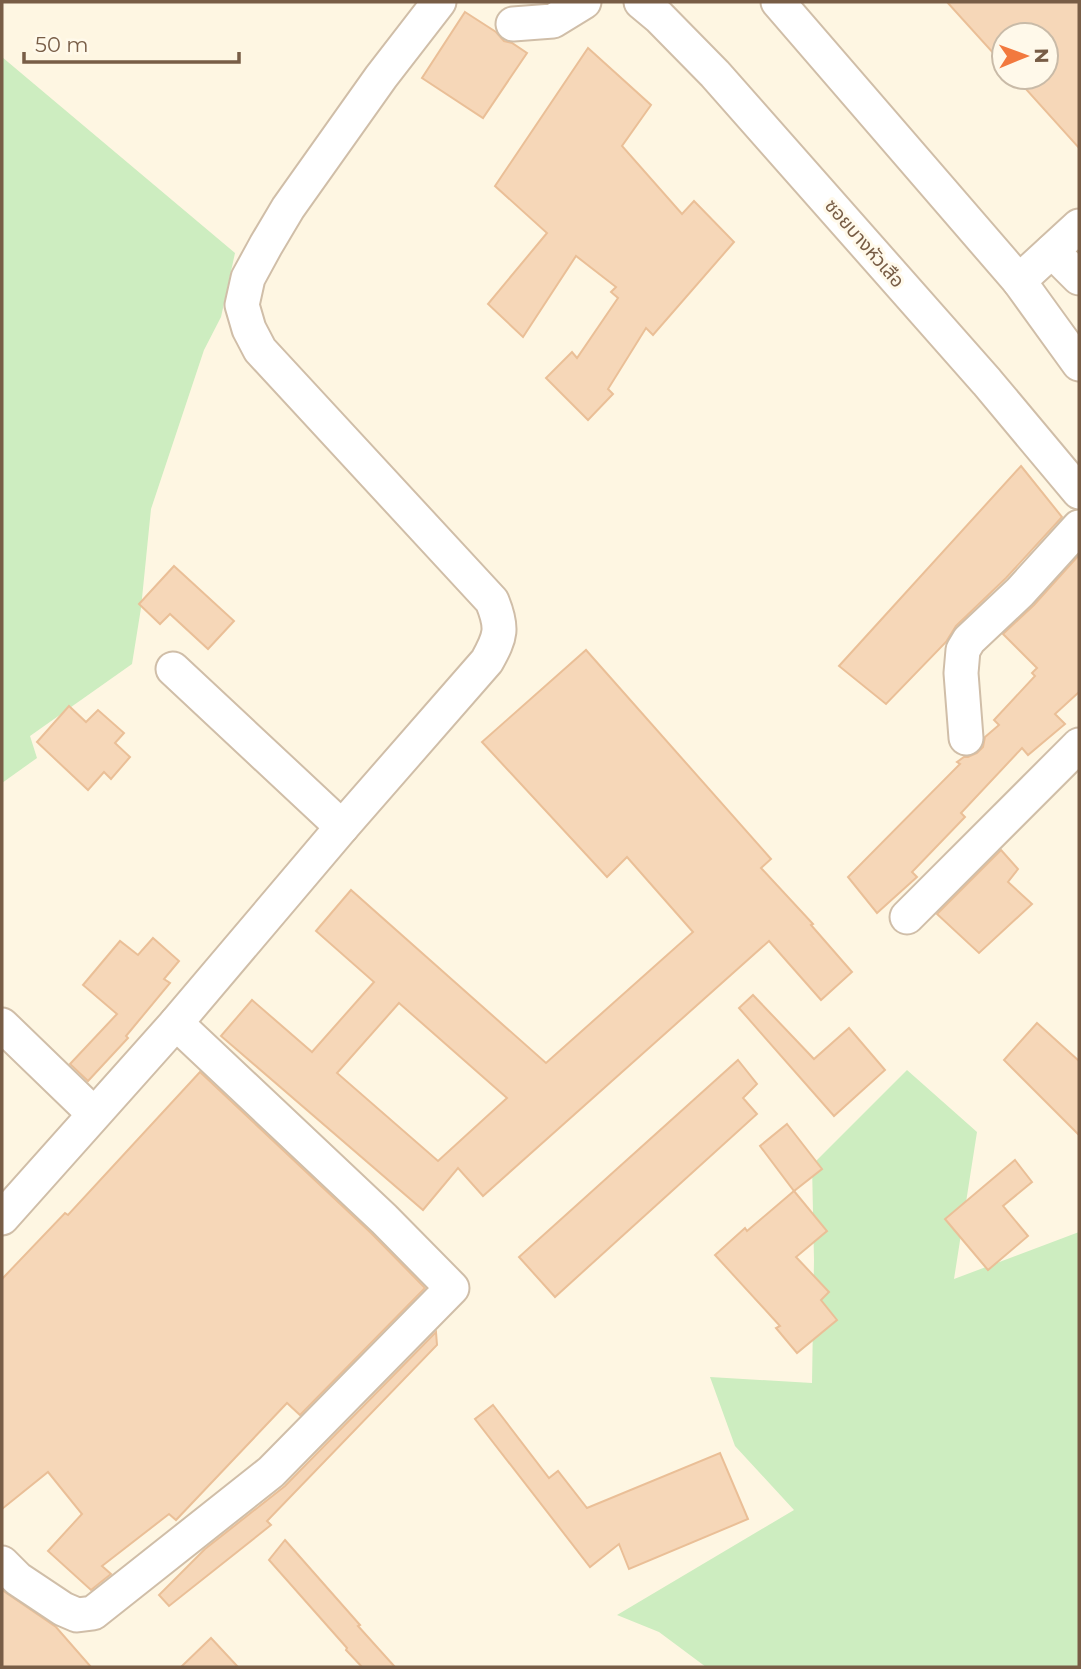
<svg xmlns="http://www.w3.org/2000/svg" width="1081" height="1669" viewBox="0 0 1081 1669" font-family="Montserrat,'Noto Sans Thai',sans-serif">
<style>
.green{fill:#cdedc0}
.building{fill:#f6d7b8;stroke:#eabf97;stroke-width:2;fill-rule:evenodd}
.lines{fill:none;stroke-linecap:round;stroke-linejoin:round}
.minor-casing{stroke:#d0bea8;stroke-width:37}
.minor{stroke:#fff;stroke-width:33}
.labels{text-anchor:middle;stroke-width:6;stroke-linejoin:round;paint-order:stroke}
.street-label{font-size:19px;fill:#785d46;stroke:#fff9ea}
</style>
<rect width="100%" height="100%" fill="#fef6e2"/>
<g class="green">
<path d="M 2,57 L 235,253 L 221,317 L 204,350 L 151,509 L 141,608 L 132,664 L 30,736 L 37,758 L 2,783 Z"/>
<path d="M 907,1070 L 977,1132 L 954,1279 L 1079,1232 L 1079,1667 L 706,1667 L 659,1632 L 617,1615 L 794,1510 L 735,1446 L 710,1377 L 812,1383 L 814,1260 L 812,1165 Z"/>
</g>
<g class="building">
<path d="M 947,2 L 1079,2 L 1079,148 L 1015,77 L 1046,77 L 1046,35 L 1004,35 L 1004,65 Z"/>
<path d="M 465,12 L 496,32 L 504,41 L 512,43 L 527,53 L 483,118 L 422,78 Z"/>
<path d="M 588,48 L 651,105 L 622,146 L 682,214 L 694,201 L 734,242 L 653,335 L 646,328 L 608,389 L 613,394 L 588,420 L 546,378 L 572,352 L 577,358 L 618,298 L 611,292 L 616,287 L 576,256 L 523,337 L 488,304 L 547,233 L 495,186 Z"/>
<path d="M 1021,466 L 1062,517 L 1006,578 L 956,626 L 946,642 L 886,704 L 839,666 Z"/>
<path d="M 1079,555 L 1079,692 L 1055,714 L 1065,724 L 1028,755 L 1022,748 L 961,813 L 965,817 L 912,872 L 917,877 L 877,913 L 848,877 L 960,764 L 957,762 L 964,757 L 968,757 L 977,753 L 983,747 L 985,737 L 999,725 L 994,720 L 1035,676 L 1032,673 L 1037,668 L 1003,634 L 1034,605 Z"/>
<path d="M 174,566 L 234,621 L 208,649 L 170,614 L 160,624 L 139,604 Z"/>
<path d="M 586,650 L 771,859 L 761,868 L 813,924 L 811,925 L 852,972 L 821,1000 L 769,941 L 483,1196 L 458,1168 L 423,1210 L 221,1036 L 252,1000 L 312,1052 L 374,982 L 316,931 L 351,890 L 546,1063 L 693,932 L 627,857 L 607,877 L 482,742 ZM 399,1003 L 507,1098 L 438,1161 L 337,1073 Z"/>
<path d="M 69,706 L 86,722 L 98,710 L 124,733 L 115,743 L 130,757 L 111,779 L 104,772 L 88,790 L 37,742 Z"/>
<path d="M 1001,850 L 1018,869 L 1008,882 L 1032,904 L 979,953 L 937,914 Z"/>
<path d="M 153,938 L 179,961 L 164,979 L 170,983 L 126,1036 L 128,1038 L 88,1081 L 70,1064 L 117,1014 L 83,985 L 120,941 L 138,955 Z"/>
<path d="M 753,995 L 814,1059 L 849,1028 L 885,1070 L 834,1116 L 739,1008 Z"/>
<path d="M 1037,1023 L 1079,1061 L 1079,1135 L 1004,1060 Z"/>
<path d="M 738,1060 L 757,1084 L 743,1098 L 757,1114 L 555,1297 L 519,1257 Z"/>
<path d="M 200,1072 L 371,1233 L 425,1288 L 300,1415 L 287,1403 L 176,1520 L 169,1514 L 102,1566 L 111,1574 L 91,1590 L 48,1551 L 82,1514 L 48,1472 L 2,1509 L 2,1279 L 65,1213 L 68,1215 Z"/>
<path d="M 787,1124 L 822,1169 L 794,1191 L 760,1146 Z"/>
<path d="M 1015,1160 L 1032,1182 L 1003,1206 L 1028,1236 L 988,1270 L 945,1219 Z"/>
<path d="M 794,1191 L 827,1231 L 796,1257 L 829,1292 L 821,1300 L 837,1320 L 797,1353 L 776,1328 L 780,1326 L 715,1255 L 745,1228 L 747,1231 Z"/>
<path d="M 436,1332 L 437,1345 L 267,1521 L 271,1525 L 169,1606 L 159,1595 L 205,1549 L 285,1486 Z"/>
<path d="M 493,1405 L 549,1478 L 558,1471 L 587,1508 L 720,1453 L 748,1519 L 629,1569 L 619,1544 L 590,1567 L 475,1419 Z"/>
<path d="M 285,1540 L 360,1625 L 358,1626 L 395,1667 L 362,1667 L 346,1650 L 347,1648 L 269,1560 Z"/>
<path d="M 2,1590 L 56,1627 L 91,1667 L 2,1667 Z"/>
<path d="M 211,1638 L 238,1667 L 181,1667 Z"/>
</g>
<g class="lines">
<g class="minor-casing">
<g id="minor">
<path d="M 641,2 L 659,17 L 715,74 L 987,382 L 1079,492"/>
<path d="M 778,2 L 1019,281 L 1079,364"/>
<path d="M 513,24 L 553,21 L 584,2"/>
<path d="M 1052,251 L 1079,278"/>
<path d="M 1019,281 L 1079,226"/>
<path d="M 173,669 L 342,827"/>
<path d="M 966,738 L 961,673 L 963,650 L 969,640 L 1020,592 L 1079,527"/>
<path d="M 907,917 L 1079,745"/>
<path d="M 2,1025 L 94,1114"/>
<path d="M 2,1218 L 176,1023 L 342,827 L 487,661 C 501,636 503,628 492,601 L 260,350 L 249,329 L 242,305 L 248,278 L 266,245 L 288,208 L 381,77 L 439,2"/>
<path d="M 2,1563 L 18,1579 L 63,1609 L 77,1615 L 93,1613 L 271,1472 L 452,1288 L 384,1219 L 176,1023"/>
</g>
</g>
<use href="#minor" class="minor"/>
</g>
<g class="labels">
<g class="street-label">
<text transform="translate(865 243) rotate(49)" y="7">ซอยบางหัวเสือ</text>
</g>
</g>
<rect width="1081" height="1669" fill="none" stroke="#785d46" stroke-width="7"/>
<g transform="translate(1025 56) rotate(89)"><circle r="33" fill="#fff9ea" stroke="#c9bba8" stroke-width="2"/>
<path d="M0-5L12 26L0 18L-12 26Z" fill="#f2793e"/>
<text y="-10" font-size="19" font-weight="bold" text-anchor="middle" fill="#785d46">N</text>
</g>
<path d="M24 52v10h215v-10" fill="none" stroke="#785d46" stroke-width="3.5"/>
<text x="35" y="52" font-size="21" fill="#785d46" stroke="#fff9ea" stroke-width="5" paint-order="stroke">50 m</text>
</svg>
